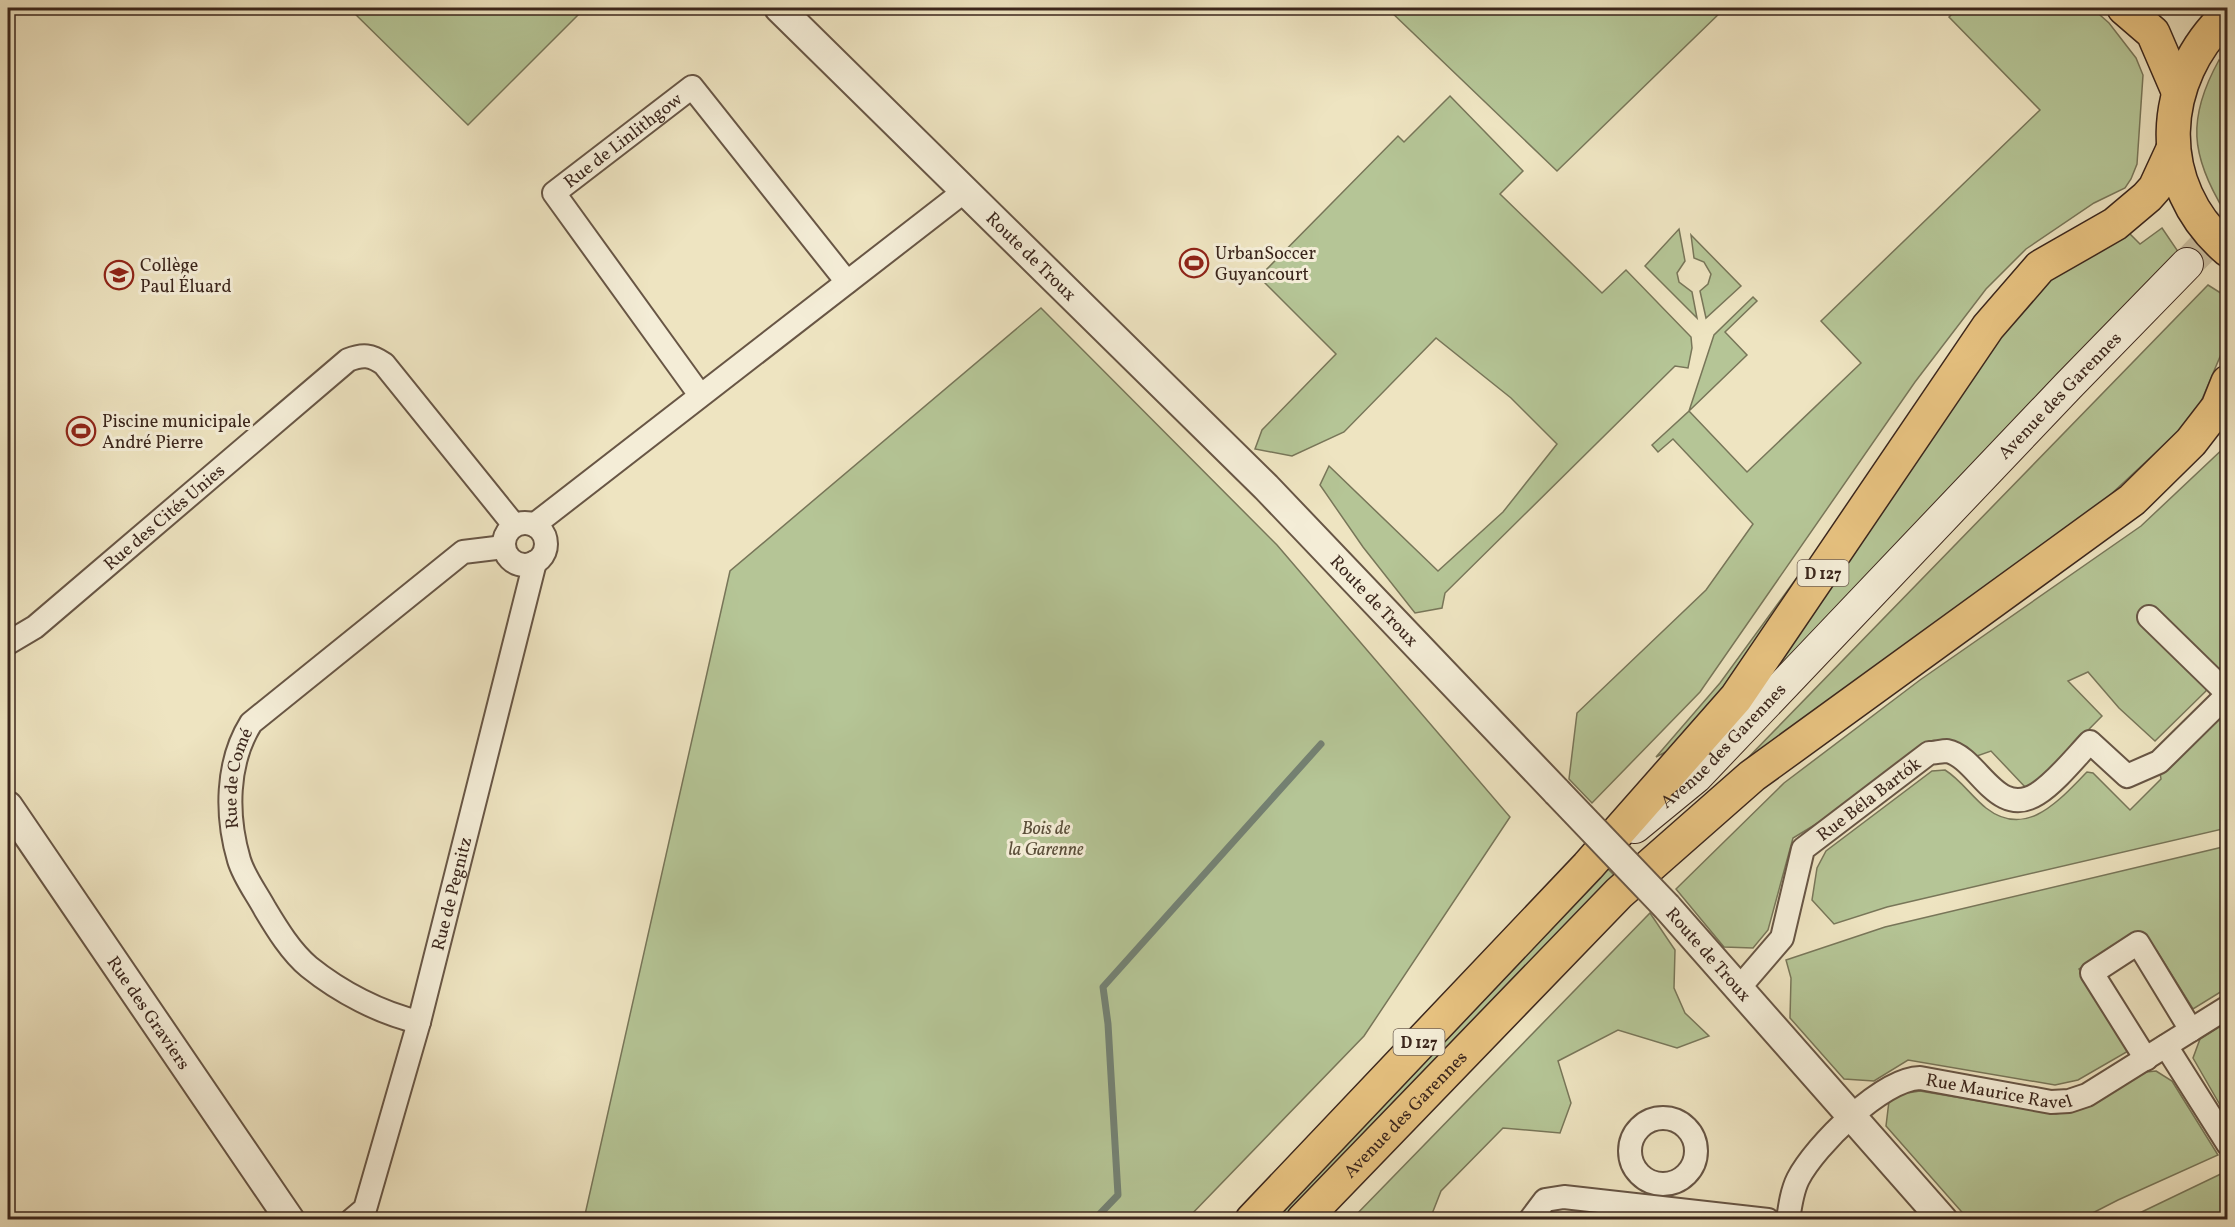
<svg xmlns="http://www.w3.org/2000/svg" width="2235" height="1227" viewBox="0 0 2235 1227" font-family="Vollkorn,serif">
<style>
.green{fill:#b5c596;stroke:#787659;stroke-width:1.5}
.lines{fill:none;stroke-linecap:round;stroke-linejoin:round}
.stream{stroke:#748274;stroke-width:7}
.secondary-tunnel{stroke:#cabea0;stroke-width:32;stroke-dasharray:32 16;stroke-linecap:butt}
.minor-casing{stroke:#685645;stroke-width:26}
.tertiary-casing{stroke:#685645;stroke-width:32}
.secondary-casing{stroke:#3b261c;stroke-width:34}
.primary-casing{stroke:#3b261c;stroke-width:36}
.minor{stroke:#f4edd7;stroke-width:22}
.tertiary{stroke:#f4edd7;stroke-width:28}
.secondary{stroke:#f4edd7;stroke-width:32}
.primary{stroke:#e7c280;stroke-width:33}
.tertiary-bridge-casing{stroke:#685645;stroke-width:32;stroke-linecap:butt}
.tertiary-bridge{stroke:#f4edd7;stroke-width:28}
.labels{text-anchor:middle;stroke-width:6;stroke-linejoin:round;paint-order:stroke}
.shield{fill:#f4edd7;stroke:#726254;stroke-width:1.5}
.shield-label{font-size:16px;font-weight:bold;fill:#3b261c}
.street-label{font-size:18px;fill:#3b261c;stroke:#f4edd7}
.poi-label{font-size:18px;fill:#3b261c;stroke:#f4edd7;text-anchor:start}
.park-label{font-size:18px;font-style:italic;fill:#5a4e3a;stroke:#f4edd7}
</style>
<rect width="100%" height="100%" fill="#eee4c1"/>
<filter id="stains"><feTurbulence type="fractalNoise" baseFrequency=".00333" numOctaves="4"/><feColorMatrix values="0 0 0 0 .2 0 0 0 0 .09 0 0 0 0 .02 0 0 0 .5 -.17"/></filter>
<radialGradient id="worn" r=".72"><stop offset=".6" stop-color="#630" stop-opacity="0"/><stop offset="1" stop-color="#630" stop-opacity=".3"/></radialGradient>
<g class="green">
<path d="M 349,8 L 585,8 L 468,125 Z"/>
<path d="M 1387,8 L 1725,8 L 1557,171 Z"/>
<path d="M 1959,8 L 2092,8 L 2109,23 L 2136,58 L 2143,75 L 2137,164 L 2131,179 L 2125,188 L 2094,203 L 2026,249 L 1986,289 L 1915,382 L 1700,692 L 1592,803 L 1569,779 L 1577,713 L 1706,590 L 1753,524 L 1673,439 L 1658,452 L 1652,445 L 1689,411 L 1714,335 L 1753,297 L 1757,301 L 1725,332 L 1747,355 L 1689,411 L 1747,472 L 1861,363 L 1821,321 L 2040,110 L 1949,17 Z"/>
<path d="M 2219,60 L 2228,68 L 2228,209 L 2225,212 C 2190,155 2187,118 2219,60 Z"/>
<path d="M 1450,96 L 1523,171 L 1500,194 L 1602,293 L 1626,270 L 1691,337 L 1692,348 L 1688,368 L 1675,366 L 1445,593 L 1442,608 L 1415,613 L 1363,547 L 1320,485 L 1329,466 L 1438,571 L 1503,512 L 1557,444 L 1511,398 L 1436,338 L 1344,432 L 1292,456 L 1255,449 L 1262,430 L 1336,354 L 1259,277 L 1398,136 L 1404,142 Z"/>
<path d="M 2162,228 L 2181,256 L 1717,740 L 1988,337 L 2057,266 L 2125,229 L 2140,244 Z"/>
<path d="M 1679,229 L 1685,261 L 1677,273 L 1679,282 L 1692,292 L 1697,318 L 1645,266 Z"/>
<path d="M 1691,235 L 1741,286 L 1706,318 L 1700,291 L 1708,284 L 1711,274 L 1704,262 L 1694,258 Z"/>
<path d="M 2208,285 L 2227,297 L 2227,340 L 2195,416 L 2108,497 L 1740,766 Z"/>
<path d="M 1041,308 L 1277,545 L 1510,817 L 1364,1036 L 1187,1219 L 584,1219 L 730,571 Z"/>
<path d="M 2227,445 L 2227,669 L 2216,668 L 2154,607 L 2206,683 L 2206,691 L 2155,741 L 2119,708 L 2088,672 L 2068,681 L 2102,716 L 2037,782 L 2027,789 L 1991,751 L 1974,757 L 1933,753 L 1793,838 L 1768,930 L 1753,948 L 1724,947 L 1676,889 L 1784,783 L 1920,680 L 2141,526 Z"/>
<path d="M 1825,539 L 1685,742 L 1656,757 L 1720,683 Z"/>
<path d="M 2227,707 L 2227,828 L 1887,907 L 1834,924 L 1812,900 L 1817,868 L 1826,851 L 1932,771 L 1945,770 C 1961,780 1971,796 1986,808 C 2027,840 2060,799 2087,772 L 2093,773 L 2130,810 L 2161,779 L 2160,773 Z"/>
<path d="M 2227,846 L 2227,988 L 2193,1009 L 2157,951 L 2154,952 L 2139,932 L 2079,969 L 2130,1050 L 2078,1080 L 2055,1085 L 1908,1060 L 1874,1081 L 1844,1079 L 1790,1018 L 1791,978 L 1786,960 L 1885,927 Z"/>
<path d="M 1607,868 L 1617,878 L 1287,1219 L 1268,1220 Z"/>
<path d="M 1650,913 L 1675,950 L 1674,988 L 1685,1013 L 1709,1036 L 1677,1048 L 1618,1030 L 1558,1061 L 1571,1103 L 1560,1133 L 1503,1128 L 1441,1191 L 1430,1219 L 1352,1219 Z"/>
<path d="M 2227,1022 L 2227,1117 L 2193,1058 L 2200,1039 Z"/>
<path d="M 2156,1071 L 2172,1081 L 2218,1155 L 2118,1200 L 2081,1219 L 1968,1219 L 1886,1126 L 1889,1101 L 1901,1094 L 1920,1091 L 2056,1114 L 2077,1109 L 2146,1072 Z"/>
<path d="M 2227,1171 L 2227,1219 L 2127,1219 Z"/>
</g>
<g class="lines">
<path class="stream" d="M 1094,1220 L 1118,1195 L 1108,1024 L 1103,987 L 1321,744"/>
<path class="secondary-tunnel" d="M 2187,264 L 2228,222"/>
<g class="minor-casing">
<g id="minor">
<path id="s1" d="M 700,395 L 554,193 L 692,87 L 847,282"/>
<circle cx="525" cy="544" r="21"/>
<path d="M 534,525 L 966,190"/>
<path d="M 2149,617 L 2228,694"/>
<path id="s2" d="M 8,643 L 35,627 L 348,360 C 363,354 371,355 384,364 L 514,525"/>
<path id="s3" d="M 1739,988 L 1782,938 L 1803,849 L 1929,753 C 1934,753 1942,751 1947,751 C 1978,757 1996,820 2037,794 C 2055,783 2075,758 2090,742 L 2127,776 L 2159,762 L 2228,694"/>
<path id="s4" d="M 419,1022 C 380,1013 340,992 309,967 C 291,952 277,929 265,909 C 257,894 244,877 239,860 C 226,816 226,763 251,723 L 463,552 L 504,547"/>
<path d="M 2166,1046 L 2228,1144"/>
<path d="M 2146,1059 L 2092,973 L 2138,943 L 2191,1030"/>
<circle cx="1663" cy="1151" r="33"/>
<path id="s5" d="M 352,1220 L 365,1209 L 419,1022 L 535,562"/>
<path d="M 1530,1220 L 1545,1200 L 1564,1197 L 1768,1220"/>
<path id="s6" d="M 1788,1220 C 1790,1206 1792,1191 1798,1179 C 1815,1146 1882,1079 1920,1078 L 2051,1102 L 2069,1101 L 2087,1095 L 2228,1007"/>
</g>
</g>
<g class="tertiary-casing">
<g id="tertiary">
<path id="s7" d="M 779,8 L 1266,487 L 1557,792"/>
<path id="s8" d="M 8,806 L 290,1220"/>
<path id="s9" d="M 1667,907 L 1943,1220"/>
</g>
</g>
<g class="secondary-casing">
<g id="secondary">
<path id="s10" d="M 1635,827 L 1696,777 L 2068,386 L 2187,264"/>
</g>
</g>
<g class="primary-casing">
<g id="primary">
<path d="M 2124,8 L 2153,33 L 2178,91"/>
<path d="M 2228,14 C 2158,79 2152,185 2228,250"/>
<path d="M 1252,1220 L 1588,866 L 1736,698 L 1988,327 L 2040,267 L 2115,224 L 2147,197 L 2155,188 L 2173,149"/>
<path id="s11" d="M 1303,1220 L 1619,893 L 1752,776 L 2132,500 L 2191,442 L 2218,407 L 2228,382"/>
</g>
</g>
<use href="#minor" class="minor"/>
<use href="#tertiary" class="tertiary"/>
<use href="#secondary" class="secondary"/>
<use href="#primary" class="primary"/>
<g class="tertiary-bridge-casing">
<path id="tertiary-bridge" d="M 1557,792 L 1667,907"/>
</g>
<use href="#tertiary-bridge" class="tertiary-bridge"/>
</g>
<defs>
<g id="stadium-ring" transform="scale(1.5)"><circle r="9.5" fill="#f4edd7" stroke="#8f2418" stroke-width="1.5"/><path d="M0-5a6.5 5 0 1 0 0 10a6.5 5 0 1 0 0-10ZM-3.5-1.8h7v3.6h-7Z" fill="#8f2418"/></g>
<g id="school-ring" transform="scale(1.5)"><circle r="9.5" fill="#f4edd7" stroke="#8f2418" stroke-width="1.5"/><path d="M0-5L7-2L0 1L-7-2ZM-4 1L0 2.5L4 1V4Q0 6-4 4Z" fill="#8f2418"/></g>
</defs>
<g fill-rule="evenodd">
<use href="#stadium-ring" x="1194" y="263"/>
<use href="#school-ring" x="119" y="275"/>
<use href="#stadium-ring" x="81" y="431"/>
</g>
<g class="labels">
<g class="shield">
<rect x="1797.5" y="560" width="51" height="26" rx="4.5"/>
<rect x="1393.5" y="1029" width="51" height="26" rx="4.5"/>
</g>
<g class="shield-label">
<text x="1823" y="579">D 127</text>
<text x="1419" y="1048">D 127</text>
</g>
<g class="street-label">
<text dy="6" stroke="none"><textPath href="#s1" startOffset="336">Rue de Linlithgow</textPath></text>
<text dy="6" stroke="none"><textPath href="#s7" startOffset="354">Route de Troux</textPath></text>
<text dy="6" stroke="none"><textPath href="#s10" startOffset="606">Avenue des Garennes</textPath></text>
<text dy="6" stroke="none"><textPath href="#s2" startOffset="201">Rue des Cités Unies</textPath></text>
<text dy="6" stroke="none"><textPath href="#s7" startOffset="840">Route de Troux</textPath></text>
<text dy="6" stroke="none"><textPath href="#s10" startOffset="120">Avenue des Garennes</textPath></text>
<text dy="6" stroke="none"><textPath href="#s4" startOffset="336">Rue de Comé</textPath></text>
<text dy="6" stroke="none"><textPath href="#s3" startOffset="240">Rue Béla Bartók</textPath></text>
<text dy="6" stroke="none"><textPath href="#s5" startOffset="344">Rue de Pegnitz</textPath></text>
<text dy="6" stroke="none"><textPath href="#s9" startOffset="63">Route de Troux</textPath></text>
<text dy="6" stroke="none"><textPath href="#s8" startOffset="250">Rue des Graviers</textPath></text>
<text dy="6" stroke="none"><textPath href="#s6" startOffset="285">Rue Maurice Ravel</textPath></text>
<text dy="6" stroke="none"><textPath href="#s11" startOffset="147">Avenue des Garennes</textPath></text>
</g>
<g class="poi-label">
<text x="1215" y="259">UrbanSoccer<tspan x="1215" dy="21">Guyancourt</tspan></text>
<text x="140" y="271">Collège<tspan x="140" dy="21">Paul Éluard</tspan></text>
<text x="102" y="427">Piscine municipale<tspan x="102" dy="21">André Pierre</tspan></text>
</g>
<g class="park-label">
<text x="1046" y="834">Bois de<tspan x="1046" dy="21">la Garenne</tspan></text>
</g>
</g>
<rect width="2235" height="1227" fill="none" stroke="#eee4c1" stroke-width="30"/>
<rect x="9" y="9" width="2217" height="1209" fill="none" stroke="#3b261c" stroke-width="3"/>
<rect x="15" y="15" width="2205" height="1197" fill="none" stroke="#3b261c" stroke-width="1.5"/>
<rect width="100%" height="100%" filter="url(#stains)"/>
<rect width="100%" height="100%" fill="url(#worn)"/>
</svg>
